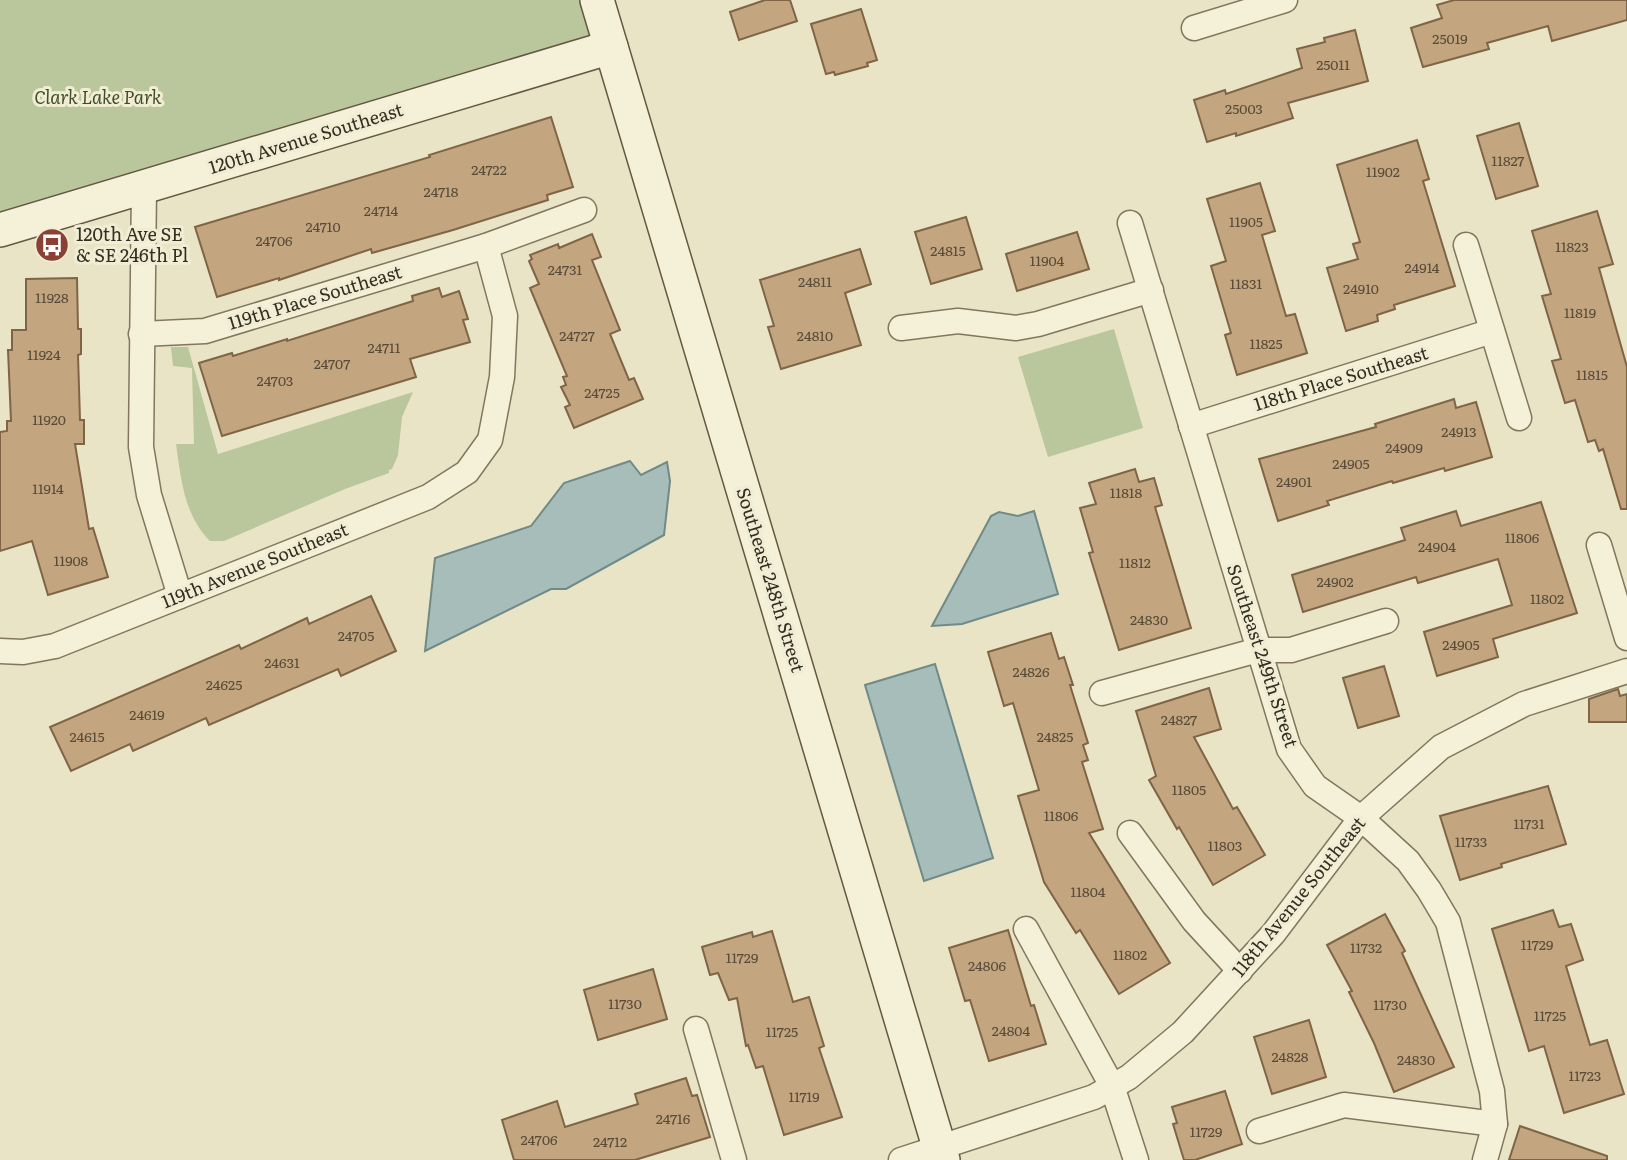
<svg xmlns="http://www.w3.org/2000/svg" width="1627" height="1160" viewBox="0 0 1627 1160" font-family="Literata,serif">
<style>
.green{fill:#bac69b}
.water{fill:#a7bdba;stroke:#6f8a87;stroke-width:2}
.building{fill:#c3a680;stroke:#7f6546;stroke-width:2}
.lines{fill:none;stroke-linecap:round;stroke-linejoin:round}
.street-casing{stroke:#82775e;stroke-width:27}
.secondary-casing{stroke:#645841;stroke-width:36}
.street{stroke:#f5f0d8;stroke-width:24}
.secondary{stroke:#f5f0d8;stroke-width:33}
.labels{text-anchor:middle;stroke-width:6;stroke-linejoin:round;paint-order:stroke}
.number-label{font-size:14px;fill:#584b38}
.park-label{font-size:18px;font-style:italic;fill:#3f4e29;stroke:#f1edd4}
.street-label{font-size:18px;fill:#342d20;stroke:#f1edd4}
.poi-label{font-size:18px;fill:#342d20;stroke:#f1edd4;text-anchor:start}
</style>
<rect width="100%" height="100%" fill="#e9e4c6"/>
<g class="green">
<path d="M 0,0 L 597,0 L 611,47 L 0,230 Z"/>
<path d="M 1114,329 L 1143,428 L 1048,457 L 1018,357 Z"/>
<path d="M 171,347 L 188,347 L 218,454 L 413,392 L 402,417 L 398,455 L 392,469 L 389,470 L 389,473 L 345,489 L 224,541 L 210,541 C 184,515 181,479 176,444 L 194,444 L 192,368 L 173,366 Z"/>
</g>
<g class="water">
<path d="M 630,461 L 641,475 L 667,462 L 670,481 L 664,535 L 566,589 L 551,589 L 425,651 L 435,558 L 531,526 L 564,483 Z"/>
<path d="M 1034,511 L 1058,594 L 962,624 L 932,626 L 991,516 L 999,512 L 1018,516 Z"/>
<path d="M 935,664 L 993,858 L 924,881 L 865,685 Z"/>
</g>
<g class="building">
<path d="M 765,0 L 790,0 L 797,21 L 739,40 L 730,12 Z"/>
<path d="M 1454,0 L 1627,0 L 1627,20 L 1552,41 L 1548,26 L 1487,43 L 1489,49 L 1423,67 L 1411,28 L 1442,18 L 1437,5 Z"/>
<path d="M 861,9 L 877,60 L 867,63 L 868,66 L 835,75 L 834,72 L 826,74 L 811,24 Z"/>
<path d="M 1355,30 L 1368,81 L 1288,103 L 1293,118 L 1236,136 L 1236,133 L 1207,142 L 1194,100 L 1225,90 L 1226,94 L 1302,68 L 1297,49 L 1325,42 L 1324,38 Z"/>
<path d="M 551,117 L 573,187 L 547,195 L 548,200 L 453,230 L 372,253 L 371,249 L 279,280 L 279,278 L 217,297 L 195,227 L 430,157 L 429,155 Z"/>
<path d="M 1519,123 L 1538,186 L 1496,199 L 1477,136 Z"/>
<path d="M 1417,140 L 1429,179 L 1423,181 L 1455,286 L 1394,305 L 1395,309 L 1377,315 L 1378,321 L 1346,331 L 1327,268 L 1358,259 L 1353,244 L 1360,242 L 1337,165 Z"/>
<path d="M 1260,183 L 1275,231 L 1262,235 L 1286,316 L 1295,314 L 1307,353 L 1237,375 L 1225,335 L 1231,333 L 1211,266 L 1226,261 L 1207,199 Z"/>
<path d="M 1597,211 L 1613,264 L 1599,268 L 1627,367 L 1627,509 L 1621,509 L 1603,449 L 1599,451 L 1595,440 L 1588,442 L 1575,400 L 1565,403 L 1552,361 L 1561,359 L 1542,296 L 1551,294 L 1532,231 Z"/>
<path d="M 966,217 L 982,269 L 931,284 L 915,232 Z"/>
<path d="M 1077,232 L 1089,269 L 1017,291 L 1006,254 Z"/>
<path d="M 592,234 L 601,257 L 592,260 L 620,330 L 610,334 L 629,380 L 634,378 L 643,399 L 574,428 L 565,407 L 570,405 L 561,387 L 566,385 L 563,377 L 567,376 L 530,288 L 539,284 L 529,261 L 532,259 L 530,255 L 558,244 L 559,248 Z"/>
<path d="M 860,249 L 871,284 L 845,293 L 861,345 L 781,369 L 768,327 L 774,326 L 760,280 Z"/>
<path d="M 77,278 L 78,329 L 81,329 L 81,354 L 78,355 L 80,420 L 84,420 L 84,444 L 75,444 L 89,529 L 93,528 L 108,577 L 48,595 L 32,541 L 0,551 L 0,432 L 7,431 L 7,421 L 11,421 L 8,350 L 12,350 L 12,330 L 26,330 L 26,279 Z"/>
<path d="M 439,288 L 442,297 L 459,291 L 468,319 L 463,320 L 470,342 L 410,359 L 416,377 L 222,436 L 199,363 L 232,353 L 233,356 L 287,339 L 287,341 L 413,301 L 412,296 Z"/>
<path d="M 1454,399 L 1456,408 L 1476,402 L 1492,457 L 1445,471 L 1444,468 L 1393,483 L 1392,481 L 1327,501 L 1329,505 L 1278,521 L 1259,459 L 1376,427 L 1375,424 Z"/>
<path d="M 1135,469 L 1139,482 L 1154,478 L 1162,505 L 1155,507 L 1191,628 L 1119,650 L 1089,553 L 1093,552 L 1080,508 L 1096,504 L 1089,483 Z"/>
<path d="M 1541,502 L 1577,613 L 1493,639 L 1498,657 L 1437,676 L 1424,632 L 1512,605 L 1498,559 L 1418,583 L 1416,577 L 1303,612 L 1292,575 L 1405,540 L 1401,528 L 1456,511 L 1461,526 Z"/>
<path d="M 371,596 L 396,651 L 341,676 L 338,669 L 209,725 L 206,718 L 133,751 L 130,744 L 71,771 L 50,727 L 239,645 L 241,649 L 307,618 L 309,624 Z"/>
<path d="M 1051,633 L 1059,659 L 1064,657 L 1073,685 L 1070,685 L 1088,743 L 1083,745 L 1088,760 L 1082,762 L 1103,829 L 1089,833 L 1170,963 L 1119,994 L 1080,930 L 1076,933 L 1044,882 L 1018,796 L 1039,790 L 1013,703 L 1004,706 L 988,652 Z"/>
<path d="M 1384,666 L 1399,716 L 1358,728 L 1343,678 Z"/>
<path d="M 1209,688 L 1221,729 L 1194,737 L 1233,809 L 1237,807 L 1265,855 L 1213,885 L 1179,827 L 1177,829 L 1149,780 L 1156,776 L 1136,711 Z"/>
<path d="M 1618,689 L 1620,696 L 1627,694 L 1627,722 L 1589,722 L 1589,699 Z"/>
<path d="M 1548,786 L 1566,844 L 1501,864 L 1502,867 L 1460,880 L 1440,816 Z"/>
<path d="M 1553,910 L 1559,927 L 1571,924 L 1583,960 L 1566,966 L 1590,1045 L 1607,1040 L 1624,1094 L 1564,1113 L 1544,1046 L 1529,1051 L 1492,929 Z"/>
<path d="M 1385,914 L 1405,951 L 1402,953 L 1454,1067 L 1394,1092 L 1374,1043 L 1349,992 L 1352,991 L 1327,945 Z"/>
<path d="M 1008,930 L 1031,1006 L 1034,1005 L 1046,1044 L 989,1061 L 970,1000 L 965,1001 L 949,948 Z"/>
<path d="M 772,931 L 793,1002 L 809,997 L 824,1046 L 819,1048 L 842,1117 L 784,1135 L 763,1066 L 756,1068 L 748,1045 L 746,1046 L 737,998 L 729,1000 L 718,973 L 710,975 L 702,947 L 752,932 L 753,937 Z"/>
<path d="M 653,969 L 667,1019 L 598,1040 L 584,990 Z"/>
<path d="M 1309,1020 L 1326,1077 L 1272,1094 L 1254,1037 Z"/>
<path d="M 686,1078 L 692,1096 L 697,1095 L 710,1137 L 635,1160 L 514,1160 L 502,1120 L 557,1101 L 565,1127 L 638,1104 L 635,1094 Z"/>
<path d="M 1225,1091 L 1242,1144 L 1195,1160 L 1184,1160 L 1173,1124 L 1177,1123 L 1172,1107 Z"/>
<path d="M 1520,1126 L 1607,1156 L 1607,1160 L 1509,1160 Z"/>
</g>
<g class="lines">
<g class="street-casing">
<g id="street">
<path d="M 1194,28 L 1285,0"/>
<path d="M 144,187 L 141,447 L 149,495 L 180,596"/>
<path d="M 1130,223 L 1289,749 L 1315,786 L 1361,818 L 1408,861 L 1429,890 L 1448,922 L 1492,1091 L 1495,1124 L 1485,1160"/>
<path d="M 1466,245 L 1519,418"/>
<path d="M 901,328 L 958,321 L 1016,328 L 1038,324 L 1151,290"/>
<path d="M 141,334 L 205,331 L 486,246 L 584,210"/>
<path d="M 1191,426 L 1492,331"/>
<path d="M 1599,545 L 1627,638"/>
<path d="M 0,651 L 23,652 L 55,646 L 428,497 L 467,472 L 490,440 L 502,377 L 505,316 L 486,246"/>
<path d="M 1102,693 L 1258,650 L 1291,650 L 1386,621"/>
<path d="M 1130,833 L 1194,921 L 1240,971"/>
<path d="M 1026,929 L 1112,1086 L 1136,1160"/>
<path d="M 696,1029 L 734,1160"/>
<path d="M 1259,1131 L 1344,1105 L 1495,1124"/>
<path d="M 901,1160 L 1094,1097 L 1129,1077 L 1183,1032 L 1273,934 L 1361,818 L 1441,747 L 1524,704 L 1627,671"/>
</g>
</g>
<g class="secondary-casing">
<g id="secondary">
<path d="M 597,0 L 943,1160"/>
<path d="M 0,230 L 611,47"/>
</g>
</g>
<use href="#street" class="street"/>
<use href="#secondary" class="secondary"/>
</g>
<defs>
<g id="bus-disc" transform="scale(1.75)"><circle r="9.5" fill="#8a4134" stroke="#f1edd4"/><path d="M-5-6H5V4H4V6H2V4H-2V6H-4V4H-5ZM-3.5-4V0h7V-4ZM-3.5 1.2v1.5H-2V1.2ZM2 1.2v1.5H3.5V1.2Z" fill="#fff"/></g>
</defs>
<g fill-rule="evenodd">
<use href="#bus-disc" x="52" y="245"/>
</g>
<g class="labels">
<g class="number-label">
<text x="1450" y="44">25019</text>
<text x="1333" y="70">25011</text>
<text x="1244" y="114">25003</text>
<text x="1508" y="166">11827</text>
<text x="489" y="175">24722</text>
<text x="1383" y="177">11902</text>
<text x="441" y="197">24718</text>
<text x="381" y="216">24714</text>
<text x="1246" y="227">11905</text>
<text x="323" y="232">24710</text>
<text x="274" y="246">24706</text>
<text x="1572" y="252">11823</text>
<text x="948" y="256">24815</text>
<text x="1047" y="266">11904</text>
<text x="1422" y="273">24914</text>
<text x="565" y="275">24731</text>
<text x="815" y="287">24811</text>
<text x="1246" y="289">11831</text>
<text x="1361" y="294">24910</text>
<text x="52" y="303">11928</text>
<text x="1580" y="318">11819</text>
<text x="577" y="341">24727</text>
<text x="815" y="341">24810</text>
<text x="1266" y="349">11825</text>
<text x="384" y="353">24711</text>
<text x="44" y="360">11924</text>
<text x="332" y="369">24707</text>
<text x="1592" y="380">11815</text>
<text x="275" y="386">24703</text>
<text x="602" y="398">24725</text>
<text x="49" y="425">11920</text>
<text x="1459" y="437">24913</text>
<text x="1404" y="453">24909</text>
<text x="1351" y="469">24905</text>
<text x="1294" y="487">24901</text>
<text x="48" y="494">11914</text>
<text x="1126" y="498">11818</text>
<text x="1522" y="543">11806</text>
<text x="1437" y="552">24904</text>
<text x="71" y="566">11908</text>
<text x="1135" y="568">11812</text>
<text x="1335" y="587">24902</text>
<text x="1547" y="604">11802</text>
<text x="1149" y="625">24830</text>
<text x="356" y="641">24705</text>
<text x="1461" y="650">24905</text>
<text x="282" y="668">24631</text>
<text x="1031" y="677">24826</text>
<text x="224" y="690">24625</text>
<text x="147" y="720">24619</text>
<text x="1179" y="725">24827</text>
<text x="87" y="742">24615</text>
<text x="1055" y="742">24825</text>
<text x="1189" y="795">11805</text>
<text x="1061" y="821">11806</text>
<text x="1529" y="829">11731</text>
<text x="1471" y="847">11733</text>
<text x="1225" y="851">11803</text>
<text x="1088" y="897">11804</text>
<text x="1537" y="950">11729</text>
<text x="1366" y="953">11732</text>
<text x="1130" y="960">11802</text>
<text x="742" y="963">11729</text>
<text x="987" y="971">24806</text>
<text x="625" y="1009">11730</text>
<text x="1390" y="1010">11730</text>
<text x="1550" y="1021">11725</text>
<text x="1011" y="1036">24804</text>
<text x="782" y="1037">11725</text>
<text x="1290" y="1062">24828</text>
<text x="1416" y="1065">24830</text>
<text x="1585" y="1081">11723</text>
<text x="804" y="1102">11719</text>
<text x="673" y="1124">24716</text>
<text x="1206" y="1137">11729</text>
<text x="539" y="1145">24706</text>
<text x="610" y="1147">24712</text>
</g>
<g class="park-label">
<text x="98" y="104">Clark Lake Park</text>
</g>
<g class="street-label">
<text transform="translate(306 139) rotate(-17)" y="6">120th Avenue Southeast</text>
<text transform="translate(315 298) rotate(-17)" y="6">119th Place Southeast</text>
<text transform="translate(1341 379) rotate(-17)" y="6">118th Place Southeast</text>
<text transform="translate(255 566) rotate(-22)" y="6">119th Avenue Southeast</text>
<text transform="translate(770 580) rotate(73)" y="6">Southeast 248th Street</text>
<text transform="translate(1262 656) rotate(72)" y="6">Southeast 249th Street</text>
<text transform="translate(1299 897) rotate(-51)" y="6">118th Avenue Southeast</text>
</g>
<g class="poi-label">
<text x="76" y="241">120th Ave SE<tspan x="76" dy="21">&amp; SE 246th Pl</tspan></text>
</g>
</g>
</svg>
